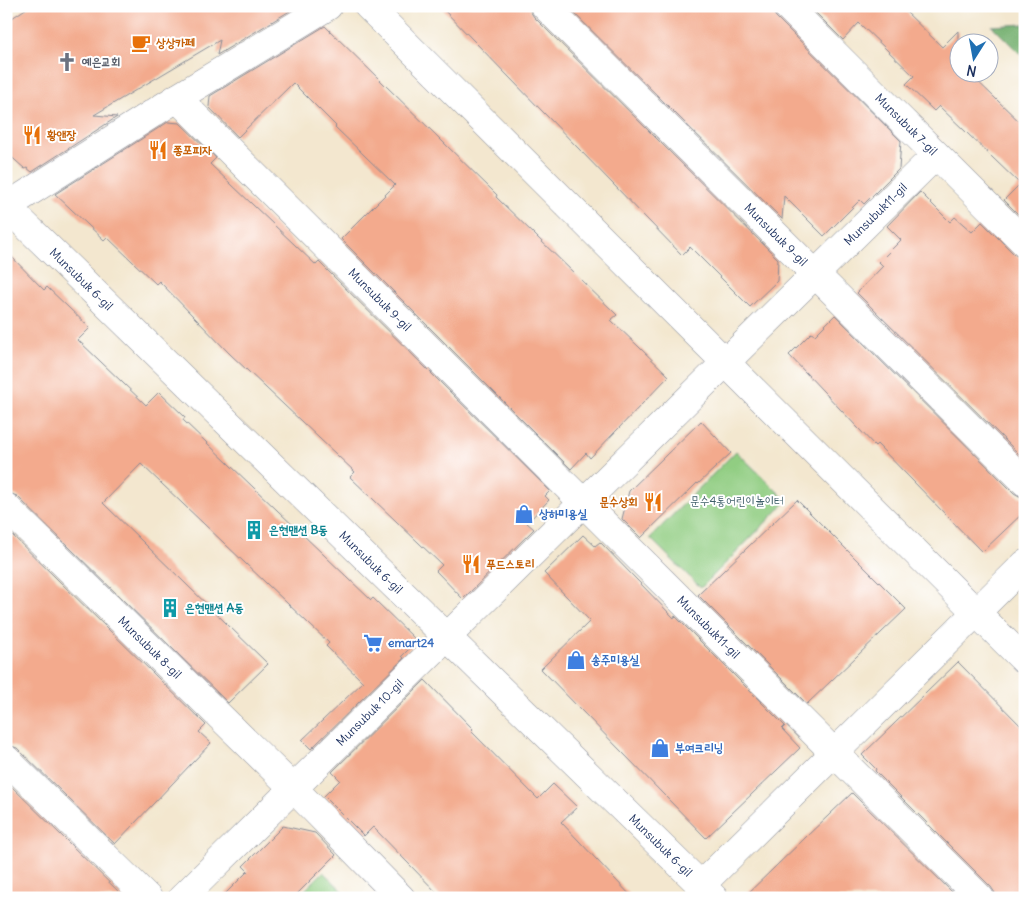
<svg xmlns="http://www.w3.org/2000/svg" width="1031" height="904" viewBox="0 0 1031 904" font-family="Delius,'Poor Story',sans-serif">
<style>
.green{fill:#91cd82;stroke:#567e70}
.forest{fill:#74b070;stroke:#487067}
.building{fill:#f3aa8d}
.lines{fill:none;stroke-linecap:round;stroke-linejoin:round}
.minor-casing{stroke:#878b96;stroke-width:29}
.minor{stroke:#fff;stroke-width:28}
.labels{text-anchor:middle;stroke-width:4;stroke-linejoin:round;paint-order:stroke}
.food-label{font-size:12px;font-weight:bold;fill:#c56008;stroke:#fff;text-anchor:start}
.worship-label{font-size:12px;font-weight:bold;fill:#5b616d;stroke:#fff;text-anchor:start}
.street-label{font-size:12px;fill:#1b2f5e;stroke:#fff}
.park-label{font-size:12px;fill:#3e5e69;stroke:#fff}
.shop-label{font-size:12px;font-weight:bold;fill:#366cbe;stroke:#fff;text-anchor:start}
.culture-label{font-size:12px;font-weight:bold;fill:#0d838f;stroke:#fff;text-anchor:start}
</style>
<rect width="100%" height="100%" fill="#fff"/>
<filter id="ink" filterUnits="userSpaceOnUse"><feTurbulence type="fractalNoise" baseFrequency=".02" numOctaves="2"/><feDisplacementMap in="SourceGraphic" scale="10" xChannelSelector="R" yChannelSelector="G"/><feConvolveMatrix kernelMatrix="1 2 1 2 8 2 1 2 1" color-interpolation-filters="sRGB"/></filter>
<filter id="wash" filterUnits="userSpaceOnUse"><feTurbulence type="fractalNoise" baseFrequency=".0096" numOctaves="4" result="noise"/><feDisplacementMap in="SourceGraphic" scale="20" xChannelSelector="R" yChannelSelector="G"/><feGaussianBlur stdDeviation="1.12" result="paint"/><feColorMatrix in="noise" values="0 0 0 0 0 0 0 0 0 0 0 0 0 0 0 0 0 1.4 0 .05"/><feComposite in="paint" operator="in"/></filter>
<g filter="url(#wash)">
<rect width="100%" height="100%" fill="#f3e7cf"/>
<g class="green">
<path d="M 736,451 L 787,501 L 701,588 L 650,538 Z"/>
<path d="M 323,872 L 350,898 L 297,898 Z"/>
</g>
<path class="forest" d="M 1025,24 L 1025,59 L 992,26 Z"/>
<g id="blocks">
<g class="building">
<path d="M 30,6 L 298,6 L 217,55 L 220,40 L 94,115 L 117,117 L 32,172 L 27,168 L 25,169 L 6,152 L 6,22 Z"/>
<path d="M 440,6 L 530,6 L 530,11 L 534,17 L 778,259 L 777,281 L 750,307 L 690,247 L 682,255 Z"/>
<path d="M 567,6 L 772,6 L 772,11 L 776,17 L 901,141 L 899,169 L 864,204 L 860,200 L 824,236 L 784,196 L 782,219 Z"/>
<path d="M 809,6 L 900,6 L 942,47 L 958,31 L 958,72 L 968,72 L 1025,127 L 1025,221 L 1004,200 L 1020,184 L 939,106 L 934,111 L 906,84 L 914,76 L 859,23 L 843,40 Z"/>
<path d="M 325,26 L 497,195 L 496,197 L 617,315 L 611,320 L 669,376 L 590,458 L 586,453 L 571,469 L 341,239 L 395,185 L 335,127 L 336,126 L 293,83 L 238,137 L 209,107 L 210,96 Z"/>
<path d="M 168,122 L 180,123 L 216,158 L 210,164 L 316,265 L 319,262 L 550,491 L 545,496 L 549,500 L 527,523 L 534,529 L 463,599 L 436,571 L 442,565 L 350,477 L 355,472 L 230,354 L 159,281 L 156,284 L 107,237 L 104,240 L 55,194 Z"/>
<path d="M 920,192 L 950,222 L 955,217 L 972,232 L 982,222 L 1014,254 L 1021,258 L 1025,258 L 1025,460 L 857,293 L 883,266 L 879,262 L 901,240 L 887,226 Z"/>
<path d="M 6,251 L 44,290 L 47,287 L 90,328 L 78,340 L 146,405 L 159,392 L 185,417 L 183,420 L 371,600 L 373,598 L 417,641 L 402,656 L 404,658 L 311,749 L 302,740 L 363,682 L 326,646 L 329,643 L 141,464 L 103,503 L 268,664 L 228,703 L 17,496 L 6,492 Z"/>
<path d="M 835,315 L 1014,493 L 1021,497 L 1025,497 L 1025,511 L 982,552 L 877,444 L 875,446 L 789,355 L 811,333 L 815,335 Z"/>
<path d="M 701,421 L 731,453 L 698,484 L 697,483 L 641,538 L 622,519 L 629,491 Z"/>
<path d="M 797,500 L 906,609 L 807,704 L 698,595 Z"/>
<path d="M 6,529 L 206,725 L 199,732 L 211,743 L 115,844 L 17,748 L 6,744 Z"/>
<path d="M 583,535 L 595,546 L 600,542 L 674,618 L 675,616 L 785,726 L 782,729 L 800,748 L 706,838 L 541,669 L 590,621 L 544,573 Z"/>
<path d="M 958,662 L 1025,730 L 1025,898 L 995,898 L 995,893 L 991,887 L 875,771 L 876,769 L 862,755 Z"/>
<path d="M 425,680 L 473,729 L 471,731 L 538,799 L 553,784 L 577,807 L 561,822 L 633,898 L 442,898 L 373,827 L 364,836 L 324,796 L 340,780 L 332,772 Z"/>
<path d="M 6,781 L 125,898 L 6,898 Z"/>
<path d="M 852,793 L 958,898 L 743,898 L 806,837 Z"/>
<path d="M 283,826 L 315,833 L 336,855 L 293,898 L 221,898 L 248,871 L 243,866 Z"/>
</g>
</g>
</g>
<g filter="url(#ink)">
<use href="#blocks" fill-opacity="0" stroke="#878b96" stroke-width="1"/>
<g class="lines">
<g class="minor-casing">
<g id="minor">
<path d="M 368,6 L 1025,661"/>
<path id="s1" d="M 545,6 L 1025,482"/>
<path id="s2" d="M 787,6 L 1025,243"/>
<path id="s3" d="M 177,98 L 980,898"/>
<path id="s4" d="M 6,206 L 714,898"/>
<path d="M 6,207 L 177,98 L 328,6"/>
<path id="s5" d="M 6,507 L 293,788 L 401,898"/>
<path d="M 6,759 L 148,898"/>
<path d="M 701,885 L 1025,564"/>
<path id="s6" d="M 182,898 L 936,155"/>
</g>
</g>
<use href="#minor" class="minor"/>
</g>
</g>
<defs>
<g id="cafe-bare" transform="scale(1.5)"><path d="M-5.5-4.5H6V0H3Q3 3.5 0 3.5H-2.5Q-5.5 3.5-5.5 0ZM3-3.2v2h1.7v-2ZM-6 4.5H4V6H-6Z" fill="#e8710a" stroke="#fff" stroke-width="2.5" paint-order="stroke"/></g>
<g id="church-bare" transform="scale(1.5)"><path d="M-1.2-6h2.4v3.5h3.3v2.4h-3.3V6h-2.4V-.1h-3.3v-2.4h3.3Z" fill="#6b7280" stroke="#fff" stroke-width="2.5" paint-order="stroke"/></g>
<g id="restaurant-bare" transform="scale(1.5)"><path d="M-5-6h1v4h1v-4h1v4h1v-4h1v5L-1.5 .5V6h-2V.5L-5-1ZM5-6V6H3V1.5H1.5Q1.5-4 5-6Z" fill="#e8710a" stroke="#fff" stroke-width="2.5" paint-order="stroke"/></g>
<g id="shop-bare" transform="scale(1.5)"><path d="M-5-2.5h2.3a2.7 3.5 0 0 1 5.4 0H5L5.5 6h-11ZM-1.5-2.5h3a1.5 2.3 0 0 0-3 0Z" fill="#3f7fe0" stroke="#fff" stroke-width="2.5" paint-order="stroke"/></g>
<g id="building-bare" transform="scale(1.5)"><path d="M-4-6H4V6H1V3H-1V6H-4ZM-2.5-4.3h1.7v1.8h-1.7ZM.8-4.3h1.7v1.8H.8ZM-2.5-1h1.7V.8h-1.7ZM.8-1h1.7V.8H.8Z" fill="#0f9aa8" stroke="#fff" stroke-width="2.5" paint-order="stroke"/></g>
<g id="supermarket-bare" transform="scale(1.5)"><path d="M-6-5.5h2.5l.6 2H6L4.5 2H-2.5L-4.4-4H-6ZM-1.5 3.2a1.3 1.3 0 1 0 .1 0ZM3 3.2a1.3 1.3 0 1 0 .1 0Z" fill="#3f7fe0" stroke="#fff" stroke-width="2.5" paint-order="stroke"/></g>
</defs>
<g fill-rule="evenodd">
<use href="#cafe-bare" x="141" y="43"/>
<use href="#church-bare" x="67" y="62"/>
<use href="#restaurant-bare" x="32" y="135"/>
<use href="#restaurant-bare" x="158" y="150"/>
<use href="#restaurant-bare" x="653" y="502"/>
<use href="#shop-bare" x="524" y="514"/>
<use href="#building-bare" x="254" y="530"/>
<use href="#restaurant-bare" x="471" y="564"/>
<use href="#building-bare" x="170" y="608"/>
<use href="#supermarket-bare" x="373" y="643"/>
<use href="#shop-bare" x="576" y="660"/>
<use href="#shop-bare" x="660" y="748"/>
</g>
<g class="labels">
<g class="food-label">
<text x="156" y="47">상상카페</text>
<text x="47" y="139">황앤장</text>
<text x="173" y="154">쫑포피자</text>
<text x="638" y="506" text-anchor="end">문수상회</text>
<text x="486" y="568">푸드스토리</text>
</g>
<g class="worship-label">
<text x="82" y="66">예은교회</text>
</g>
<g class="street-label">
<text dy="4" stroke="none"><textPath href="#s2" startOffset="168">Munsubuk 7-gil</textPath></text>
<text dy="4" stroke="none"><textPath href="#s6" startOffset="974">Munsubuk11-gil</textPath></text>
<text dy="4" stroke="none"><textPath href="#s1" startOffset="325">Munsubuk 9-gil</textPath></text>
<text dy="4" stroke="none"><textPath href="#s4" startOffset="105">Munsubuk 6-gil</textPath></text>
<text dy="4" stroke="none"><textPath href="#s3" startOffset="286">Munsubuk 9-gil</textPath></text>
<text dy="4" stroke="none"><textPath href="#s4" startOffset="510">Munsubuk 6-gil</textPath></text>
<text dy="4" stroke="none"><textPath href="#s3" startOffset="750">Munsubuk11-gil</textPath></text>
<text dy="4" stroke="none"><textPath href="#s5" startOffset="201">Munsubuk 8-gil</textPath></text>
<text dy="4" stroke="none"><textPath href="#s6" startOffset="264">Munsubuk 10-gil</textPath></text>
<text dy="4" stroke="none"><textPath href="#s4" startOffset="915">Munsubuk 6-gil</textPath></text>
</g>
<g class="park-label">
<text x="737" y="505">문수4통어린이놀이터</text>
</g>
<g class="shop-label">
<text x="539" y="518">상하미용실</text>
<text x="388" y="647">emart24</text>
<text x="591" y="664">송주미용실</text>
<text x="675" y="752">부여크리닝</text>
</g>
<g class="culture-label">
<text x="269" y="534">은현맨션 B동</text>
<text x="185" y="612">은현맨션 A동</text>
</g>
</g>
<rect width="1031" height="904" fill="none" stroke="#fff" stroke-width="25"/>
<g transform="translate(974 58) rotate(191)"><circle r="24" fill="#ffffff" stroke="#a4acbf"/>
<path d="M0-4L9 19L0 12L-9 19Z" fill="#1f6fb2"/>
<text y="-8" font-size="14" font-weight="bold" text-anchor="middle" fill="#1b2f5e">N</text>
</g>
</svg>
